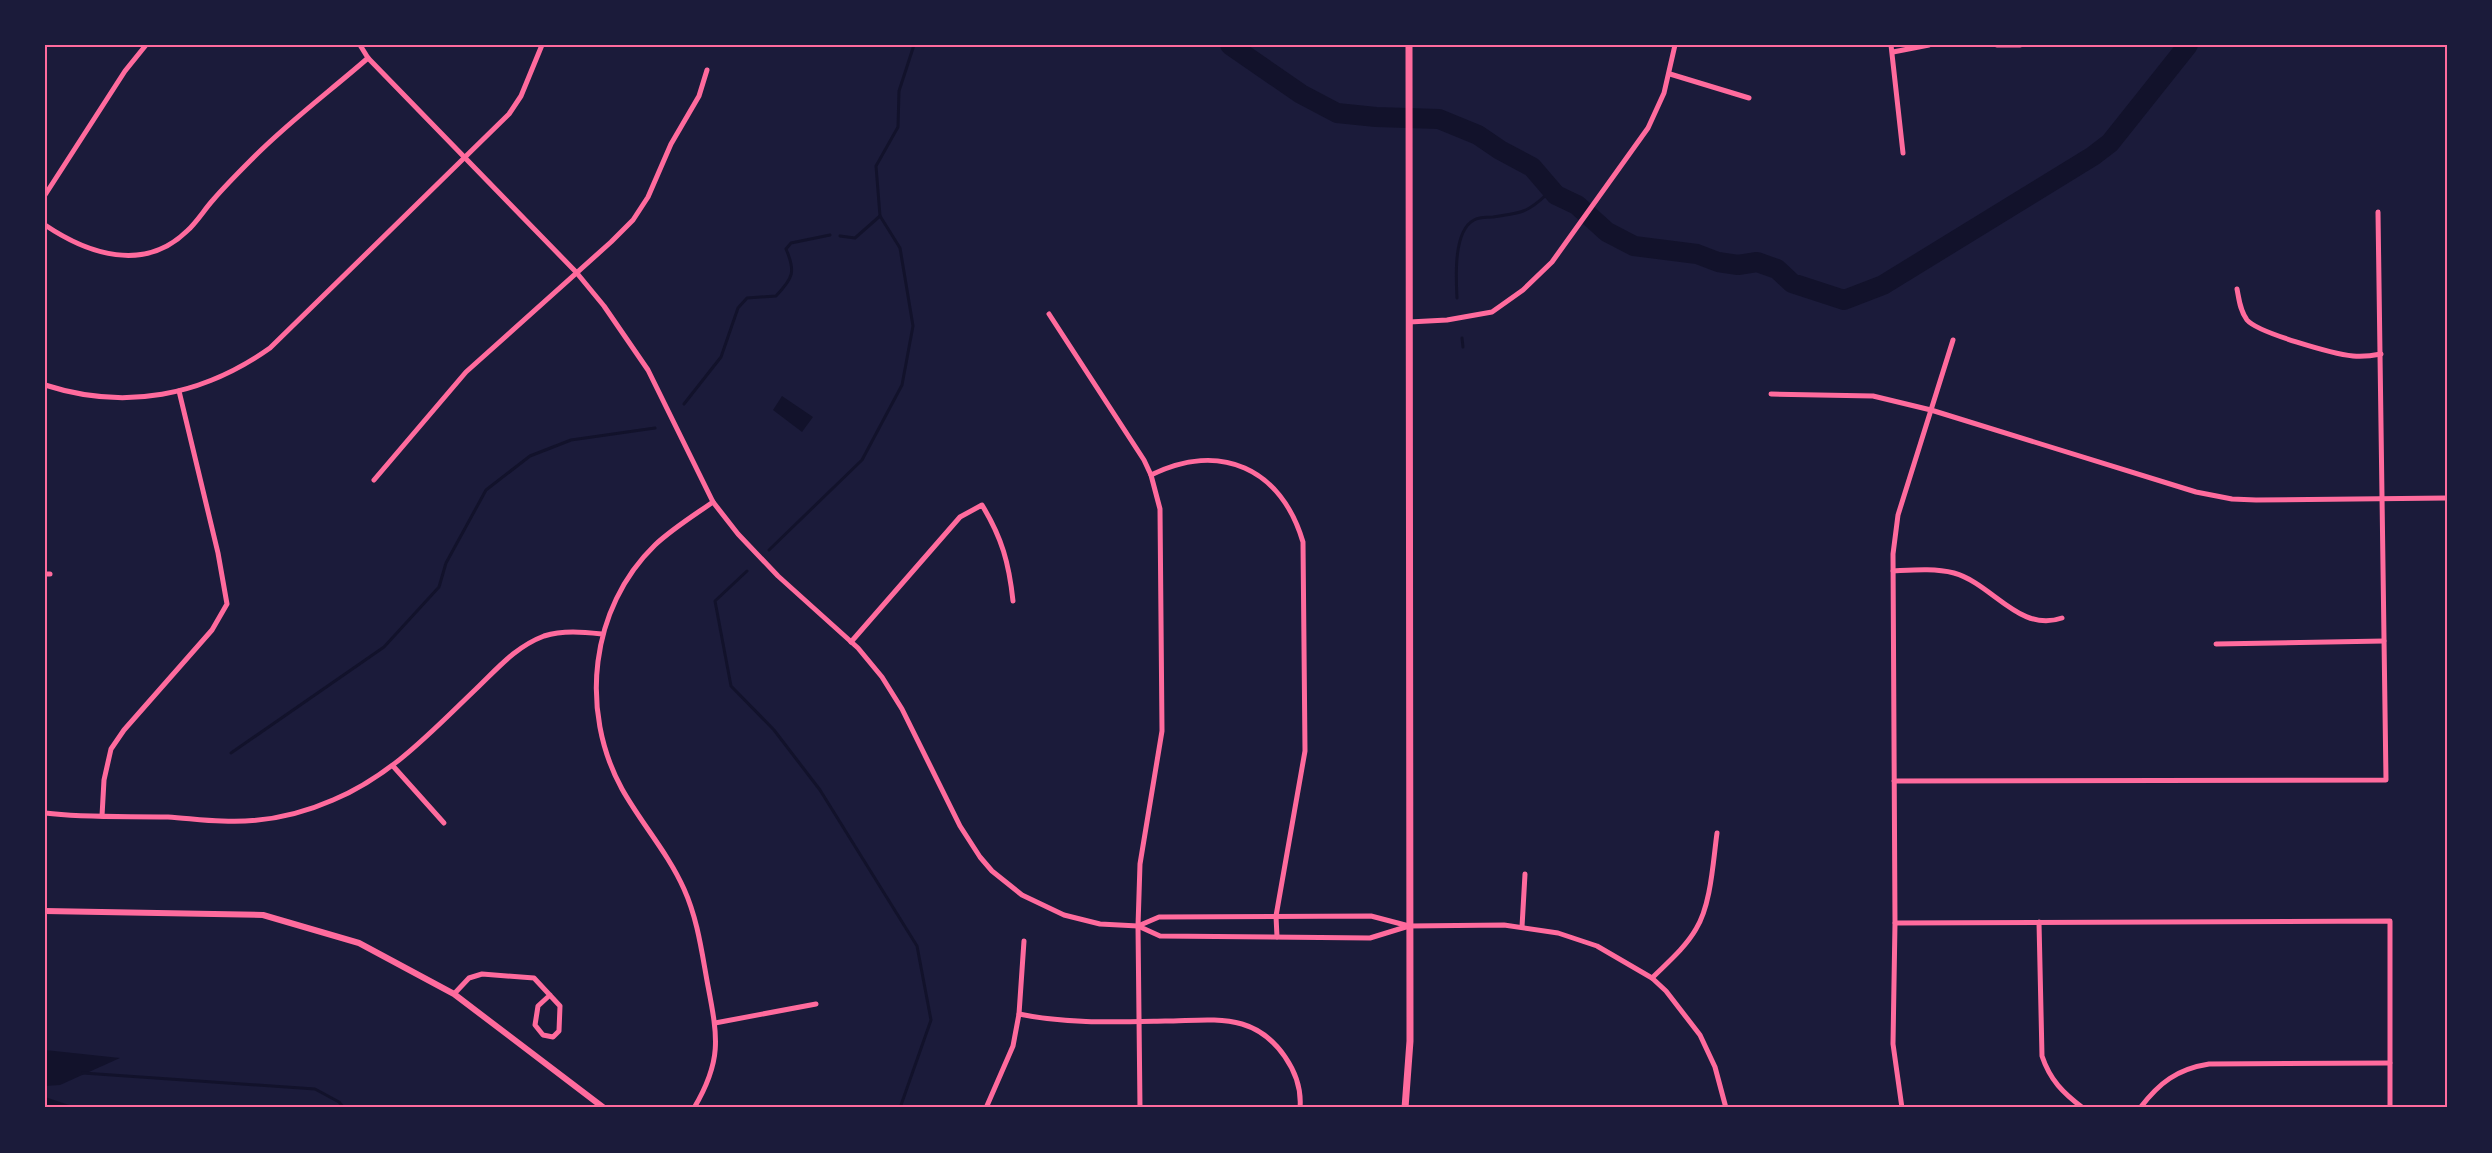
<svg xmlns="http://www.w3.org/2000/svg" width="2492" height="1153" viewBox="0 0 2492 1153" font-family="Barlow,sans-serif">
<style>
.water{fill:#12122b}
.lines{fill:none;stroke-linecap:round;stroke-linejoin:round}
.stream{stroke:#12122b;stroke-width:3}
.river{stroke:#12122b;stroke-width:20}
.minor{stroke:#ff6b9d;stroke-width:5}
.tertiary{stroke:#ff6b9d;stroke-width:6}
.secondary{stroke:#ff6b9d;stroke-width:7}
.neatline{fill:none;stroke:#ff6b9d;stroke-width:2}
</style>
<rect width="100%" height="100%" fill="#1b1b3a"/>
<g class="water">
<path d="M 782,396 L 813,417 L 802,432 L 773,410 Z"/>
<path d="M 45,1050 L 120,1058 L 60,1085 L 45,1086 Z"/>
<path d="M 45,1097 L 72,1106 L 45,1108 Z"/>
</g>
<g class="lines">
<g class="stream">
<path d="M 840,236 L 855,238 L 880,216 L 876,166 L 898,127 L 899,91 L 914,45"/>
<path d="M 1457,298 C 1456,278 1453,231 1474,220 C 1479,217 1487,217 1493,217 C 1519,213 1526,214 1546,195 L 1556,195"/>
<path d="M 1462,338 L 1463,347"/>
<path d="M 684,404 L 721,357 L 738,308 L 747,298 L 776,296 C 793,278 796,272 786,249 L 791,243 L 830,235"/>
<path d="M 769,550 L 862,460 L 902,385 L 913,326 L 900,248 L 880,216"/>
<path d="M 747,571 L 715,601 L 731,686 L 774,730 L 820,790 L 917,946 L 931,1020 L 900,1108"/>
<path d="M 231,753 L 384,647 L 439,587 L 446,563 L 486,490 L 530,456 L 571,440 L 655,428"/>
<path d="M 83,1073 L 315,1089 L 339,1102 L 344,1108"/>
</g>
<path class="river" d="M 1230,45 L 1301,94 L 1337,113 L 1376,117 L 1439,119 L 1478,135 L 1500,150 L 1532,167 L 1556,195 L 1577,205 L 1607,232 L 1634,246 L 1697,254 L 1718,262 L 1738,265 L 1757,262 L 1777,269 L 1792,283 L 1844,300 L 1883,285 L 2093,156 L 2110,143 L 2188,45"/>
<g class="minor">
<path d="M 360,45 L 368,58 L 576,272 L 604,306 L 648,370 L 713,502 L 738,534 L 778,576 L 858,648 L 882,677 L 902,709 L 960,826 L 980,857 L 992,871 L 1022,895 L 1064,915 L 1100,924 L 1138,926 L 1160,936 L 1370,938 L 1409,926"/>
<path d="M 1891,45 L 1903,153"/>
<path d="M 1997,45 L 2020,45"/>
<path d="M 1893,52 L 1929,45"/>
<path d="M 1670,74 L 1749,98"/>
<path d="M 45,195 L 125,71 L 146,45"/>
<path d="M 45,225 C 88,254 144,273 187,231 C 197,222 204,210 213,200 C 225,186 238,173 251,160 C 287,123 329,92 368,58"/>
<path d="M 2237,289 C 2239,299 2240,311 2247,320 C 2258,333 2334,354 2353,356 C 2362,357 2371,356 2381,354"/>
<path d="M 1049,314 L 1144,460 L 1151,475 L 1160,509 L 1162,731 L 1140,864 L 1138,926 L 1140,1108"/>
<path d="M 1409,322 L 1447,320 L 1492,312 L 1523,290 L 1552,262 L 1648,128 L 1664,93 L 1675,45"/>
<path d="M 45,385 C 125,411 202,396 270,348 L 509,114 L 521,96 L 542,45"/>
<path d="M 1771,394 L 1873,396 L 1931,410 L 2196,492 L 2232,499 L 2256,500 L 2447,498"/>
<path d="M 1151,475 C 1220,441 1281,468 1303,542 L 1305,751 L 1276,916 L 1277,937"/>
<path d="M 374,480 L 466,372 L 611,242 L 633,220 L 648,197 L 671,144 L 699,96 L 707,70"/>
<path d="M 1893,571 C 1913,570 1934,568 1954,573 C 1993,584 2019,633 2062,618"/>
<path d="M 45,574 L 50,574"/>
<path d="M 851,642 L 960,517 L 982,505 C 1002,538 1009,563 1013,601"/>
<path d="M 2216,644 L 2384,641"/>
<path d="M 393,766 L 444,823"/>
<path d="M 1894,781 L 2386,780 L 2378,212"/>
<path d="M 45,813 C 86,818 126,816 168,817 C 186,818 204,821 222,821 C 260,823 299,815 333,800 C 391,776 432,731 476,689 C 497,669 515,647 544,636 C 563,630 583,632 602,634"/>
<path d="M 102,816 L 104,780 L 111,749 L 124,730 L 212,630 L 227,604 L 218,553 L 179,391"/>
<path d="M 2039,922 L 2042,1056 C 2050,1080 2063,1093 2083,1108"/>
<path d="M 1895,923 L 2390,921 L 2390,1108"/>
<path d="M 1138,926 L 1159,917 L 1371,916 L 1409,926 L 1504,925 L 1558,933 L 1597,946 L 1652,978 L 1666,991 L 1700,1035 L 1715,1067 L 1726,1108"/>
<path d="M 1522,927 L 1525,874"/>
<path d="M 1652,978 C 1667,963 1685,948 1696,929 C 1711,905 1713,862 1717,833"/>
<path d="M 454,994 L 469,978 L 482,974 L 534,978 L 560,1006 L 559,1031 L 553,1037 L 543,1035 L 535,1025 L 538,1006 L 550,995"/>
<path d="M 1019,1014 C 1067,1024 1116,1022 1165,1021 C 1190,1021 1218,1017 1242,1024 C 1276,1034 1303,1073 1300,1108"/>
<path d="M 715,1023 L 816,1004"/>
<path d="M 694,1108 C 722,1061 718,1038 708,986 C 702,954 698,920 684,889 C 668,853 641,823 622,789 C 579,711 590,608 655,545 C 672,529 693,516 713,502"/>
<path d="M 986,1108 L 1013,1046 L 1019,1014 L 1024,941"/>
<path d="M 1902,1108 L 1893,1044 L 1895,923 L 1893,554 L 1898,515 L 1953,340"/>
<path d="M 2140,1108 C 2159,1083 2177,1069 2209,1064 L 2390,1063"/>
</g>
<path class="tertiary" d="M 45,911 L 263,915 L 359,943 L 454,994 L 604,1108"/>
<path class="secondary" d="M 1405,1108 L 1410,1041 L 1409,45"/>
</g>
<rect width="2492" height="1153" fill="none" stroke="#1b1b3a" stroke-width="93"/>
<rect x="46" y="46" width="2400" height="1060" class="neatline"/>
</svg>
